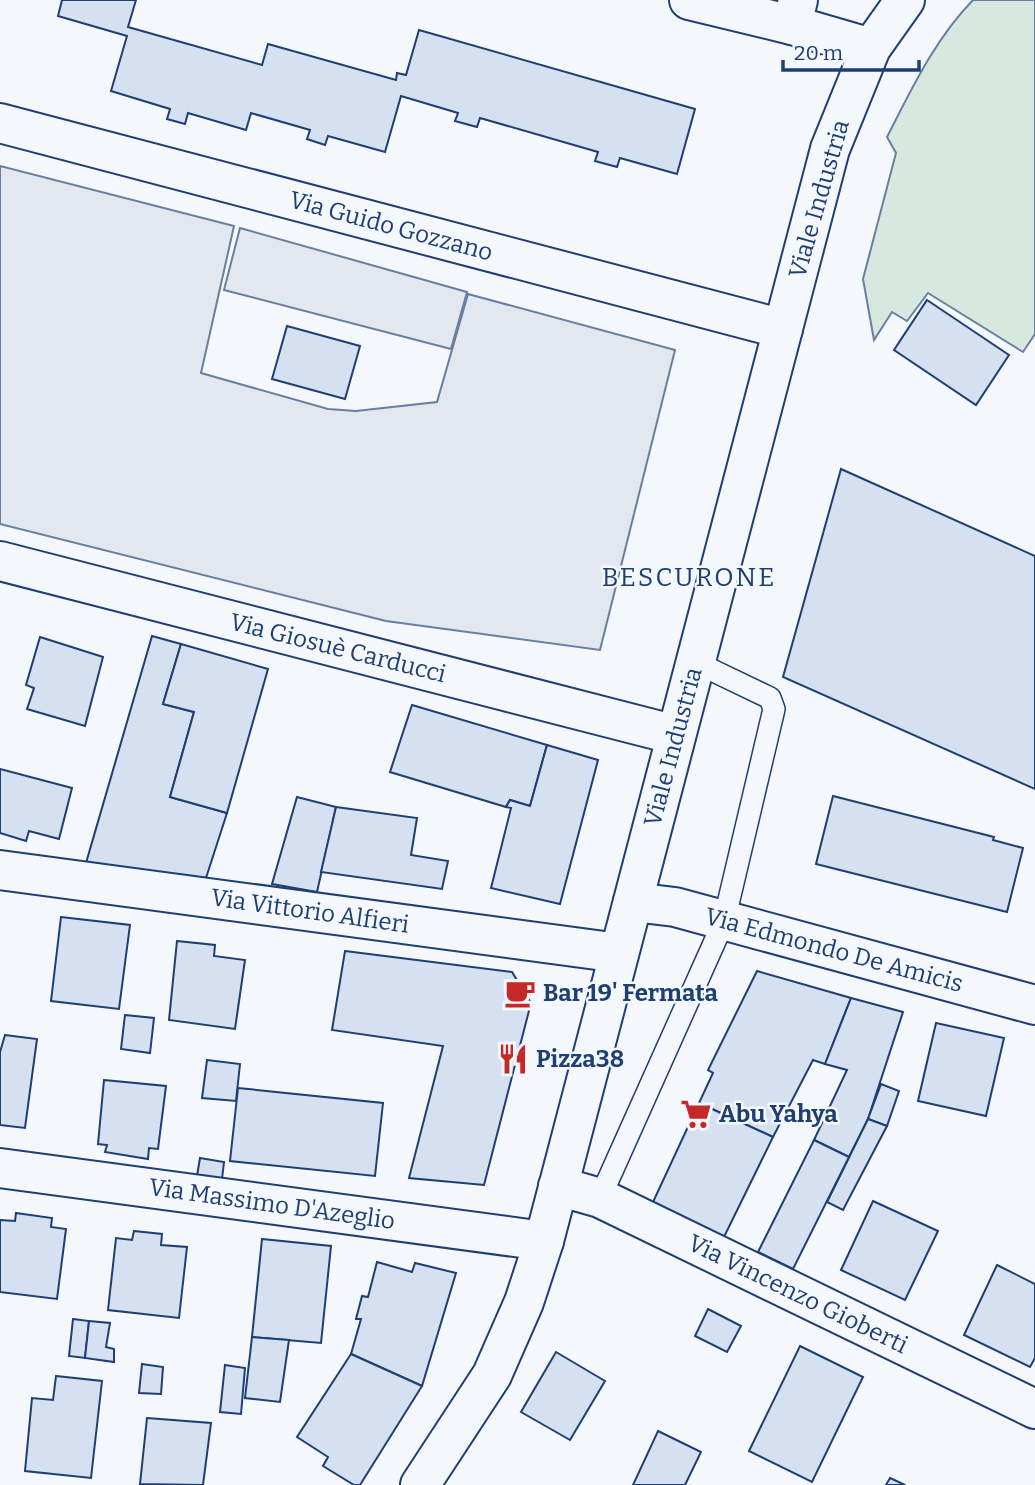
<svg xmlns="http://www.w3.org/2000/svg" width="1035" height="1485" viewBox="0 0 1035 1485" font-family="Bitter,serif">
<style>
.green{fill:#d7e8df;stroke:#687fa3;stroke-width:2}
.parking{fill:#e3e8f0;stroke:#687fa3;stroke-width:2}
.building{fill:#d5e0f0;stroke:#1d3f73;stroke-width:2}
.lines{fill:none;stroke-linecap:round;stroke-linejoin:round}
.lane-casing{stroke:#1d3f73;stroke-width:24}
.street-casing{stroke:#1d3f73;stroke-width:42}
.lane{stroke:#f4f7fb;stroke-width:21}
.street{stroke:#f4f7fb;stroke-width:38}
.labels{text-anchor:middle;stroke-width:5;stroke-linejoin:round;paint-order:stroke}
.street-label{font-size:24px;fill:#1d3f73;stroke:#f4f7fb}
.poi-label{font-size:24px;font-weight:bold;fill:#1d3f73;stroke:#f4f7fb;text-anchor:start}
.neighbourhood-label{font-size:26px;letter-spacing:2px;fill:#1d3f73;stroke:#f4f7fb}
</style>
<rect width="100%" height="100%" fill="#f4f7fb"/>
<path class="green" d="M 973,0 L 1035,0 L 1035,334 L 1023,352 L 928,293 L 907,321 L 892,312 L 874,340 L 863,279 L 896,153 L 887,137 C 912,88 935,39 973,0 Z"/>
<g class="parking">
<path d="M 0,166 L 234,226 L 201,373 L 328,409 L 356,411 L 437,402 L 468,294 L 675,350 L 600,650 L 386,621 L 0,524 Z"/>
<path d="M 240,228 L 467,292 L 451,349 L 224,290 Z"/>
</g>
<g class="building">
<path d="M 62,0 L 136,0 L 128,27 L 262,65 L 268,44 L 396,80 L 397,73 L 406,75 L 419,30 L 695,109 L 677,174 L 620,158 L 617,167 L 595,161 L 598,152 L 480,118 L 477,127 L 455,121 L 458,113 L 401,96 L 385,152 L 328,136 L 325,145 L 307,139 L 310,130 L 251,113 L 246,130 L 188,113 L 185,124 L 167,119 L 170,109 L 111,91 L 127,36 L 58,16 Z"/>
<path d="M 927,300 L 1009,355 L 976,405 L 894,350 Z"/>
<path d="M 287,326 L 360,346 L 345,399 L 272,379 Z"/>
<path d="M 841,469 L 1035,556 L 1035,789 L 783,677 Z"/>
<path d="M 152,636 L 181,644 L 163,704 L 194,712 L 170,797 L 227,813 L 206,878 L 86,863 Z"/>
<path d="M 40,637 L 103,657 L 85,726 L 27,709 L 34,688 L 26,685 Z"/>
<path d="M 181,644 L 268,669 L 227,813 L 170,797 L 194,712 L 163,704 Z"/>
<path d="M 412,705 L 547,745 L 530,806 L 510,800 L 506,807 L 390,772 Z"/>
<path d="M 547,745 L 598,760 L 560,904 L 491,888 L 511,808 L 506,807 L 510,800 L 530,806 Z"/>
<path d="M 0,769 L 72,788 L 59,839 L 29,831 L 26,841 L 0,833 Z"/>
<path d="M 833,796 L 994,837 L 993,840 L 1023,848 L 1007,912 L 816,864 Z"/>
<path d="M 297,797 L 336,807 L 317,892 L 272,884 Z"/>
<path d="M 336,807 L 417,818 L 411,855 L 448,861 L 442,889 L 321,872 Z"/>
<path d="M 61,917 L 130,925 L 119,1009 L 51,1001 Z"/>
<path d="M 177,941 L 215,945 L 214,956 L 245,960 L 235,1029 L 169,1020 Z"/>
<path d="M 345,951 L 512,972 L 531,1003 L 484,1185 L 409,1178 L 443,1046 L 332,1030 Z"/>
<path d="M 757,971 L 851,998 L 825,1064 L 813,1060 L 773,1137 L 699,1103 L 713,1073 L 708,1070 Z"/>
<path d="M 851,998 L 903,1012 L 868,1119 L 849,1157 L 814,1140 L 847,1070 L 825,1064 Z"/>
<path d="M 125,1015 L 154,1018 L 150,1053 L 121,1049 Z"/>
<path d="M 936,1023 L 1004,1038 L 986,1116 L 918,1101 Z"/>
<path d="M 5,1035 L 37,1039 L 25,1128 L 0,1125 L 0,1052 Z"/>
<path d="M 207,1060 L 240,1064 L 236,1101 L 202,1098 Z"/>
<path d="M 104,1080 L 166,1086 L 158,1149 L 149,1148 L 148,1159 L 105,1152 L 107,1145 L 98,1144 Z"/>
<path d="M 881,1084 L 899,1091 L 887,1126 L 868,1119 Z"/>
<path d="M 238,1088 L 383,1103 L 375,1176 L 230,1161 Z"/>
<path d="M 699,1103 L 773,1137 L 724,1237 L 653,1202 Z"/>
<path d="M 868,1119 L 887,1126 L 843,1210 L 827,1202 Z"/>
<path d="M 814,1140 L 849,1157 L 793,1269 L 758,1252 Z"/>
<path d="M 200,1158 L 224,1162 L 221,1187 L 196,1182 Z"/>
<path d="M 873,1201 L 938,1231 L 905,1300 L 841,1270 Z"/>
<path d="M 16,1213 L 52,1218 L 51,1227 L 66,1229 L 57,1299 L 0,1292 L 0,1220 L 15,1221 Z"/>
<path d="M 134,1231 L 162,1234 L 161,1245 L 187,1247 L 179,1318 L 108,1310 L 116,1238 L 132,1240 Z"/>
<path d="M 262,1239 L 331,1246 L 321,1343 L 252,1337 Z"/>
<path d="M 377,1262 L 412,1272 L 415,1263 L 456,1273 L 422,1386 L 351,1354 L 361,1319 L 356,1319 L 362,1296 L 368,1297 Z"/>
<path d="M 997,1265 L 1035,1284 L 1035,1358 L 1030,1367 L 964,1335 Z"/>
<path d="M 708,1309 L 741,1326 L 727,1352 L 695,1336 Z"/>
<path d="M 73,1319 L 89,1321 L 85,1358 L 69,1356 Z"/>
<path d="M 89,1321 L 110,1323 L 106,1347 L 114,1349 L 114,1362 L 85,1358 Z"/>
<path d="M 252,1337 L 289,1340 L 280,1402 L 245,1398 Z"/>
<path d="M 800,1346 L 863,1377 L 812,1482 L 749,1451 Z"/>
<path d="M 556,1352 L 605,1381 L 570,1440 L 521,1412 Z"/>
<path d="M 351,1354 L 422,1386 L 360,1485 L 354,1485 L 323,1466 L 328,1457 L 297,1437 Z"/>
<path d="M 142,1364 L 163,1367 L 161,1394 L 139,1393 Z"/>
<path d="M 225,1365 L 245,1368 L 241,1414 L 220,1412 Z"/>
<path d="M 56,1376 L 102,1381 L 91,1478 L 25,1471 L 32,1398 L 53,1400 Z"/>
<path d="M 147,1418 L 211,1423 L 203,1485 L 140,1484 Z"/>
<path d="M 658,1431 L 701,1452 L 685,1485 L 633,1485 Z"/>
<path d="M 890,1478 L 905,1485 L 886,1485 Z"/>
</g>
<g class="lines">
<g class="lane-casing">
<path id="lane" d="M 600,1198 L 724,921 L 774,709 L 770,698 L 695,662"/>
</g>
<g class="street-casing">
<g id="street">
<path d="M 689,0 L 792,25"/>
<path d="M 798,0 L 792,25 L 871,48"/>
<path d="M 0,123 L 783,329"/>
<path d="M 0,561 L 676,735"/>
<path d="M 0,870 L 619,953"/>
<path d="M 633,902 L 675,907 L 1035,1005"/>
<path d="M 0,1168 L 544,1241"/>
<path d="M 558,1186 L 600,1198 L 1035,1409"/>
<path d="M 420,1485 L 492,1375 L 524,1302 L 544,1241 L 830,149 L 871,48 L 905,0"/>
</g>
</g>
<use href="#lane" class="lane"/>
<use href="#street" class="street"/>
</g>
<defs>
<g id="cafe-bare" transform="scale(2.415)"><path d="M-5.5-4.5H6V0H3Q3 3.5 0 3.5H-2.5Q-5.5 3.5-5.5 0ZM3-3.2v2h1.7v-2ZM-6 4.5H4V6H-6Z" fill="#c62828" stroke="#f4f7fb" stroke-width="2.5" paint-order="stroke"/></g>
<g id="restaurant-bare" transform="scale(2.415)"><path d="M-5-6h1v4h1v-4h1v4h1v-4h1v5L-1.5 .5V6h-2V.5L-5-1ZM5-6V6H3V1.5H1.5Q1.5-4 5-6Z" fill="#c62828" stroke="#f4f7fb" stroke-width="2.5" paint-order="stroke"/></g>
<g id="supermarket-bare" transform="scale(2.415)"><path d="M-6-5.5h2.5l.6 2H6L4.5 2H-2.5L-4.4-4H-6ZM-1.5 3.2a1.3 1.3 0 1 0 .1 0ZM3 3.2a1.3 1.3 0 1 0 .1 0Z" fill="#c62828" stroke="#f4f7fb" stroke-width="2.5" paint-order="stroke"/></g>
</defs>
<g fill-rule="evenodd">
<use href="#cafe-bare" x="520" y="993"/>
<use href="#restaurant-bare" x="513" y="1059"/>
<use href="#supermarket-bare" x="696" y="1114"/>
</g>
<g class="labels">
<g class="street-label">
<text transform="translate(819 199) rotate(-74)" y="8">Viale Industria</text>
<text transform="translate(391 226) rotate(15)" y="8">Via Guido Gozzano</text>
<text transform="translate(338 648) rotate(14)" y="8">Via Giosuè Carducci</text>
<text transform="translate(673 747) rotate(-75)" y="8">Viale Industria</text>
<text transform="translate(310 911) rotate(8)" y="8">Via Vittorio Alfieri</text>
<text transform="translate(834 950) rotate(15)" y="8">Via Edmondo De Amicis</text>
<text transform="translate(272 1204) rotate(8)" y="8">Via Massimo D'Azeglio</text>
<text transform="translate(798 1294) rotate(26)" y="8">Via Vincenzo Gioberti</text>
</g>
<g class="poi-label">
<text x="543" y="1001">Bar 19' Fermata</text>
<text x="536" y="1067">Pizza38</text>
<text x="719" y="1122">Abu Yahya</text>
</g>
<g class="neighbourhood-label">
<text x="689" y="586">BESCURONE</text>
</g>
</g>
<path d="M783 60v10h136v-10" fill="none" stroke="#1d3f73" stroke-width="3.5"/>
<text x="794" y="60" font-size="21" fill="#1d3f73" stroke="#f4f7fb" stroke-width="5" paint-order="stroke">20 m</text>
</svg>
